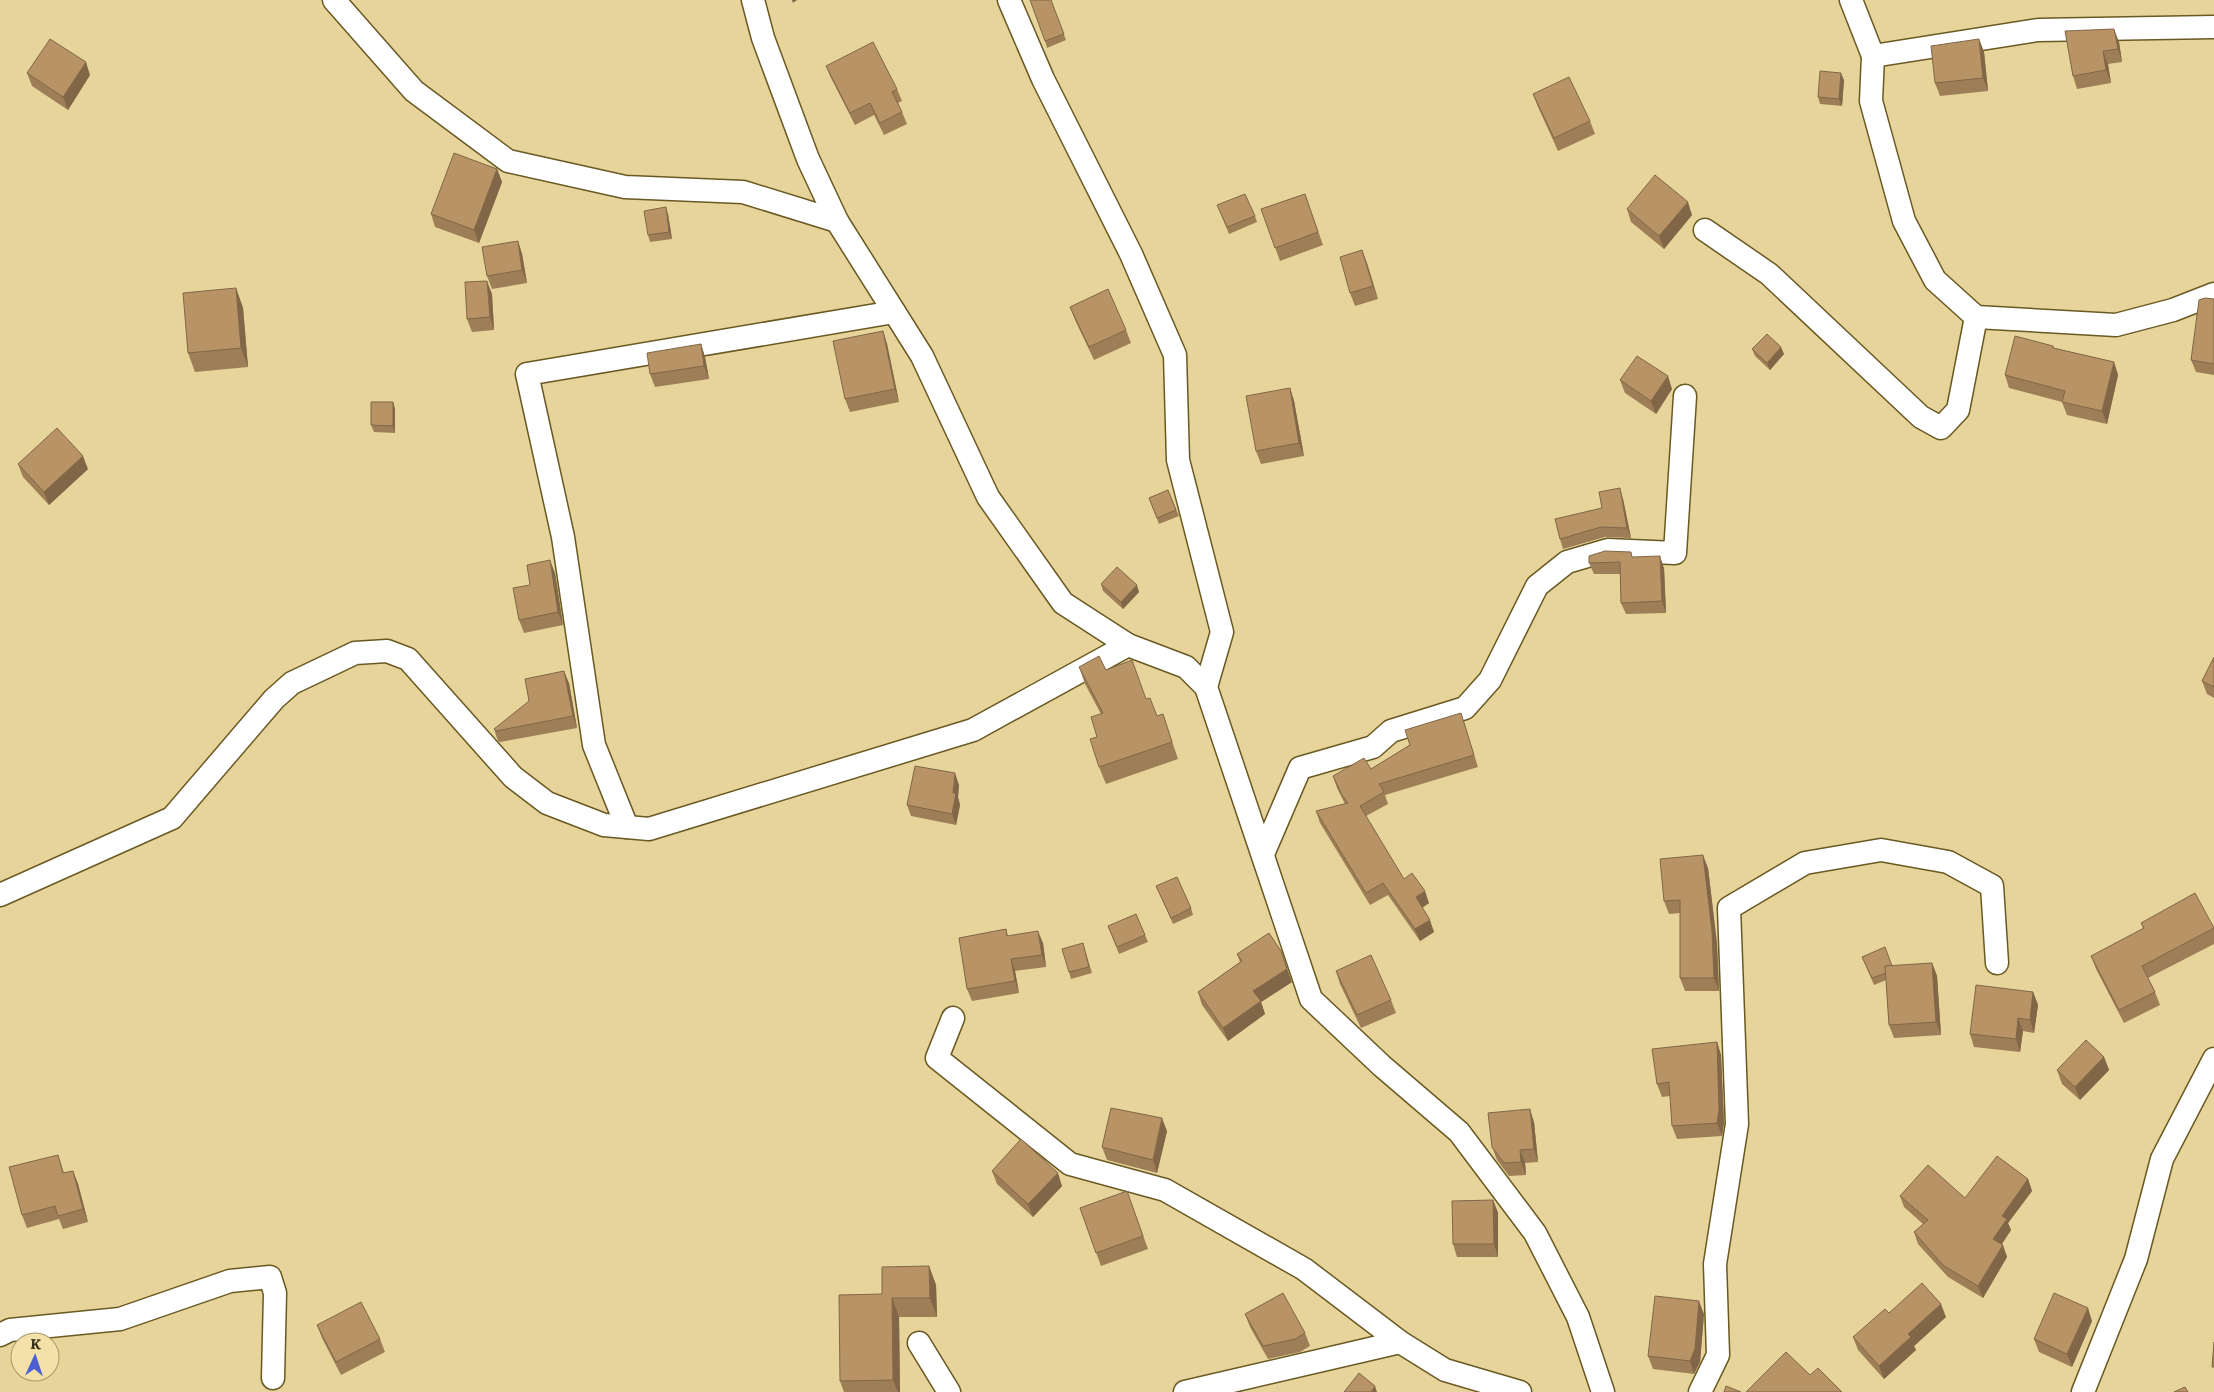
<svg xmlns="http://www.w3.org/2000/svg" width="2214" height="1392" viewBox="0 0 2214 1392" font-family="Literata,serif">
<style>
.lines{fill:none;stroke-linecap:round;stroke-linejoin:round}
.street-casing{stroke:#695922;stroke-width:25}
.street{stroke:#fff;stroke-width:22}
.wall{fill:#9e7e57}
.shaded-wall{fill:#816747}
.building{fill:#b89365;stroke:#816747}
</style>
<rect width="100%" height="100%" fill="#e6d49b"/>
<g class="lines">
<g class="street-casing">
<g id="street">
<path d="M 334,0 L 414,91 L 508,161 L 625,187 L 743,192 L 837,221"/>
<path d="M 753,0 L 763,38 L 808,159 L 837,221 L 922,356 L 988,497 L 1063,603 L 1128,645 L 1186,667 L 1206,687 L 1311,999 L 1382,1066 L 1459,1132 L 1535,1233 L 1578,1317 L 1603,1392"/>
<path d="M 1009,0 L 1043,79 L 1131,254 L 1175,355 L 1178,460 L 1222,632 L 1206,687"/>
<path d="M 1851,0 L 1873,56 L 1871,101 L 1904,221 L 1935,280 L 1976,317 L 2116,325 L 2173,310 L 2214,294"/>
<path d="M 1873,56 L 2038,30 L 2214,27"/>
<path d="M 1705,230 L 1769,274 L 1921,417 L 1941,428 L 1958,410 L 1976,317"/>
<path d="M 627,827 L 594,745 L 563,537 L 527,374 L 894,312"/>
<path d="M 1263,854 L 1300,768 L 1373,747 L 1391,731 L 1465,708 L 1490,680 L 1537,586 L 1567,562 L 1608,550 L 1675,553 L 1685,396"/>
<path d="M 0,895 L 172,818 L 274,699 L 292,683 L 355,653 L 387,651 L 408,659 L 513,777 L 547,803 L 604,825 L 649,829 L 973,730 L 1128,645"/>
<path d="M 953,1018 L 937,1058 L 1070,1164 L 1165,1190 L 1304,1269 L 1400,1342 L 1445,1370 L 1520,1392"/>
<path d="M 0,1335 L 10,1330 L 120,1319 L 230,1281 L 270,1277 L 275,1293 L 273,1378"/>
<path d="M 919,1343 L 949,1392"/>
<path d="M 1185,1392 L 1400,1342"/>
<path d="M 1700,1392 L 1718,1355 L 1715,1264 L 1737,1124 L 1729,908 L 1805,863 L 1881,850 L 1948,862 L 1992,886 L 1997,963"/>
<path d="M 2083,1392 L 2136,1259 L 2162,1159 L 2214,1059"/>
</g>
</g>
<use href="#street" class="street"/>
</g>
<g class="wall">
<path d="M 1051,0 L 1066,40 L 1047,48 L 1045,41 Z"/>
<path d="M 2065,31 L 2119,42 L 2122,62 L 2108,64 L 2111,83 L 2077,89 L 2073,76 Z"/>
<path d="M 1979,39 L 1984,52 L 1988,91 L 1940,96 L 1935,83 Z"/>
<path d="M 826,66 L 897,89 L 902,101 L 898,103 L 902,112 L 907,124 L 884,135 L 874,115 L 855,125 L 831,78 Z"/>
<path d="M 27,73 L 90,75 L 68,110 L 32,86 Z"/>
<path d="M 1844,80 L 1842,106 L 1820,104 L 1818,97 Z"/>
<path d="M 1533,94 L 1590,121 L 1595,134 L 1558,151 L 1538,107 Z"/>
<path d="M 497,169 L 502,182 L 479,243 L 435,227 L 431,214 Z"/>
<path d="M 1305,194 L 1323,245 L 1280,261 L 1261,209 Z"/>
<path d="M 1627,209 L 1692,215 L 1664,249 L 1631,222 Z"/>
<path d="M 1220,212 L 1255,216 L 1257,222 L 1229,234 Z"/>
<path d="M 668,214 L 672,239 L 650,242 L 648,235 Z"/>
<path d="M 518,241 L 522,254 L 527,283 L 492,289 L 487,276 Z"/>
<path d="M 1362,250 L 1378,299 L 1355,306 L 1350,293 Z"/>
<path d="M 236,288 L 243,308 L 248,367 L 195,372 L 188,353 Z"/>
<path d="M 492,294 L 494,330 L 472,332 L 467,319 Z"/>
<path d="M 2214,299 L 2214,375 L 2196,372 L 2191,360 Z"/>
<path d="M 1070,307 L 1126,330 L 1131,343 L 1094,360 L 1075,320 Z"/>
<path d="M 883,331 L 887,344 L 899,402 L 850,412 L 845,399 Z"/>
<path d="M 701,344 L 705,357 L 709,379 L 655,387 L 650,374 Z"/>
<path d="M 2053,346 L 2054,348 L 2114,362 L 2118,375 L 2107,424 L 2067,415 L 2062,402 L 2009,388 L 2005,375 Z"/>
<path d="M 1752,349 L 1784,354 L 1770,370 L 1755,356 Z"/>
<path d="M 1620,380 L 1672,389 L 1656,414 L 1625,393 Z"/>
<path d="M 1290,388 L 1294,401 L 1304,456 L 1261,464 L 1256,451 Z"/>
<path d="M 393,402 L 395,409 L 395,433 L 374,432 L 371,425 Z"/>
<path d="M 18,464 L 88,469 L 49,505 L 23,477 Z"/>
<path d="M 1168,490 L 1179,516 L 1159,524 L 1149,498 Z"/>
<path d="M 1623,499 L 1631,538 L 1605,537 L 1563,549 L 1560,539 L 1602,508 Z"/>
<path d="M 1633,557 L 1664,568 L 1666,613 L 1626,614 L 1621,603 L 1620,574 L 1594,574 L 1589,563 Z"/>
<path d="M 555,573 L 563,625 L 524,633 L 519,620 L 530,585 Z"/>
<path d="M 1101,584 L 1139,592 L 1123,609 L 1103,591 Z"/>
<path d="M 2214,657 L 2214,698 L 2207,694 L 2202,681 Z"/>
<path d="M 1079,667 L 1106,670 L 1146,699 L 1157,716 L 1163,714 L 1178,759 L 1106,784 L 1099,767 L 1097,737 L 1101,714 L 1085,684 Z"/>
<path d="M 569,683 L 577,728 L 500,742 L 498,741 L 494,729 Z"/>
<path d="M 1461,713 L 1478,767 L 1385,795 L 1388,804 L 1366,816 L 1404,879 L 1429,903 L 1422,908 L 1434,932 L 1420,941 L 1388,895 L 1370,905 L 1320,823 L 1316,811 L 1345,804 L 1337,788 L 1333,776 L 1371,769 Z"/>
<path d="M 959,785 L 958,797 L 960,805 L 956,825 L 911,816 L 907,805 Z"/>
<path d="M 1708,868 L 1717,944 L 1719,991 L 1685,991 L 1680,978 L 1680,913 L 1669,914 L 1664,901 Z"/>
<path d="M 1156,886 L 1191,908 L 1193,915 L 1173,924 Z"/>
<path d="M 2141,923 L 2214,928 L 2214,944 L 2148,978 L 2155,992 L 2160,1005 L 2124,1023 L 2096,969 L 2091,956 L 2143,929 Z"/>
<path d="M 1108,926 L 1145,935 L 1148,942 L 1119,954 Z"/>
<path d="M 1006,929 L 1008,936 L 1043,943 L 1046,967 L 1015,971 L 1019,993 L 972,1001 L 967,989 Z"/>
<path d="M 1083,943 L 1092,973 L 1071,979 L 1069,972 Z"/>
<path d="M 1237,954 L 1292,982 L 1261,1002 L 1265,1014 L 1228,1041 L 1202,1005 L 1198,992 L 1240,962 Z"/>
<path d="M 1862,957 L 1892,966 L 1932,963 L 1937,976 L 1941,1035 L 1894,1038 L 1889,1025 L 1886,980 L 1874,985 Z"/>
<path d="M 1336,971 L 1391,1000 L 1396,1013 L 1361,1028 L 1340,984 Z"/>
<path d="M 2033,992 L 2038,1005 L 2034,1033 L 2023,1031 L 2020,1052 L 1974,1047 L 1970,1034 Z"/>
<path d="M 1717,1042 L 1721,1055 L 1724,1123 L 1722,1136 L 1677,1139 L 1672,1126 L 1670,1096 L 1662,1097 L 1657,1084 Z"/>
<path d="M 2104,1057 L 2109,1070 L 2080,1100 L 2062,1084 L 2057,1070 Z"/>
<path d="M 1534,1122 L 1538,1162 L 1525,1163 L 1526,1175 L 1509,1176 L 1497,1160 L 1492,1147 Z"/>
<path d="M 1167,1131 L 1157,1173 L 1107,1160 L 1102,1147 Z"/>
<path d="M 58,1155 L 64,1173 L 73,1171 L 78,1184 L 88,1222 L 63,1229 L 59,1219 L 27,1228 L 22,1215 Z"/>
<path d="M 992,1171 L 1062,1186 L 1033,1217 L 997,1184 Z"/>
<path d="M 2028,1179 L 2032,1191 L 2008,1223 L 2011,1230 L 2002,1244 L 2007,1257 L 1983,1298 L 1948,1277 L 1918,1244 L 1914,1232 L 1923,1224 L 1904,1207 L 1900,1196 L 1965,1198 Z"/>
<path d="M 1127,1191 L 1148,1249 L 1101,1266 L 1080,1208 Z"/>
<path d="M 1493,1200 L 1498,1213 L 1498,1257 L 1457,1257 L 1453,1244 Z"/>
<path d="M 929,1266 L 936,1285 L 937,1317 L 899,1317 L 900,1392 L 844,1392 L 840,1381 L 882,1294 Z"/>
<path d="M 1889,1313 L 1946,1317 L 1914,1346 L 1916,1350 L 1884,1379 L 1858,1350 L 1853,1337 Z"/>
<path d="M 1245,1314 L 1305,1333 L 1310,1346 L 1300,1352 L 1268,1359 L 1250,1327 Z"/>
<path d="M 1704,1314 L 1700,1362 L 1694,1374 L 1653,1369 L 1648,1356 Z"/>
<path d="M 2092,1321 L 2072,1367 L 2039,1352 L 2034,1339 Z"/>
<path d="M 317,1325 L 380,1339 L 385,1352 L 341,1375 L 322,1338 Z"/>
</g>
<g class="shaded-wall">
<path d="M 792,0 L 797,0 L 793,3 Z"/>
<path d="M 2114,29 L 2119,42 L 2122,62 L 2118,49 Z"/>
<path d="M 1979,39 L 1984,52 L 1988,91 L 1983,78 Z"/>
<path d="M 2103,51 L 2108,64 L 2111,83 L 2106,70 Z"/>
<path d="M 86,62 L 90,75 L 68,110 L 63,97 Z"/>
<path d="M 1841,73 L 1844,80 L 1842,106 L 1839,99 Z"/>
<path d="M 497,169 L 502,182 L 479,243 L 474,230 Z"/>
<path d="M 1688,202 L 1692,215 L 1664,249 L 1659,236 Z"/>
<path d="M 666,207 L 668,214 L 672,239 L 669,232 Z"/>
<path d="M 518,241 L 522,254 L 527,283 L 522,270 Z"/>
<path d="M 1362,250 L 1367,263 L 1378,299 L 1373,286 Z"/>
<path d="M 487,281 L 492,294 L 494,330 L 490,317 Z"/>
<path d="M 236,288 L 243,308 L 248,367 L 241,348 Z"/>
<path d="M 883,331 L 887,344 L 899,402 L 895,389 Z"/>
<path d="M 701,344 L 705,357 L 709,379 L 704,366 Z"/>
<path d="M 1781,347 L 1784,354 L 1770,370 L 1767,363 Z"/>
<path d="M 2114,362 L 2118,375 L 2107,424 L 2102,411 Z"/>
<path d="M 1668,376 L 1672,389 L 1656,414 L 1651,401 Z"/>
<path d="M 1290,388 L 1294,401 L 1304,456 L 1299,443 Z"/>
<path d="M 393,402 L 395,409 L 395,433 L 393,426 Z"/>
<path d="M 83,456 L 88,469 L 49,505 L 44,492 Z"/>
<path d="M 1620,488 L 1623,499 L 1631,538 L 1627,528 Z"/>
<path d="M 1660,556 L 1664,568 L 1666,613 L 1662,601 Z"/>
<path d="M 550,560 L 555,573 L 563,625 L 558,612 Z"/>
<path d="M 1137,585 L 1139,592 L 1123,609 L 1121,602 Z"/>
<path d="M 564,671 L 569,683 L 577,728 L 573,716 Z"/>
<path d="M 955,773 L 959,785 L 958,797 L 960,805 L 956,825 L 952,814 Z"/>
<path d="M 1703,855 L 1708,868 L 1717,944 L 1719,991 L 1714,978 Z"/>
<path d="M 1425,891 L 1429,903 L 1420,909 L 1416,897 Z"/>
<path d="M 1430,920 L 1434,932 L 1420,941 L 1415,929 Z"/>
<path d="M 1038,931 L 1043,943 L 1046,967 L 1042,955 Z"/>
<path d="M 1281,951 L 1292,982 L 1261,1002 L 1265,1014 L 1228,1041 L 1223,1028 L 1253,991 Z"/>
<path d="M 1011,959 L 1015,971 L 1019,993 L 1015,981 Z"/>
<path d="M 1932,963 L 1937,976 L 1941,1035 L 1936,1022 Z"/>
<path d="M 2033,992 L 2038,1005 L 2034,1033 L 2030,1020 Z"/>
<path d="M 2018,1018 L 2023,1031 L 2020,1052 L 2016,1039 Z"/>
<path d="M 1717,1042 L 1721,1055 L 1724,1123 L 1722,1136 L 1717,1123 Z"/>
<path d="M 2104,1057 L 2109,1070 L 2080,1100 L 2075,1087 Z"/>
<path d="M 1530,1109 L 1534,1122 L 1538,1162 L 1534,1149 Z"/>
<path d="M 1162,1118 L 1167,1131 L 1157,1173 L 1153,1160 Z"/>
<path d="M 1520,1150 L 1525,1163 L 1526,1175 L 1521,1162 Z"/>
<path d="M 73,1171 L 78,1184 L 88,1222 L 83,1209 Z"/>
<path d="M 1058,1173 L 1062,1186 L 1033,1217 L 1028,1204 Z"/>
<path d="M 2028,1179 L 2032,1191 L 2008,1223 L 2011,1230 L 1997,1251 L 1993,1239 L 2002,1216 Z"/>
<path d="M 1493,1200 L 1498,1213 L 1498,1257 L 1494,1244 Z"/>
<path d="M 2003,1245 L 2007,1257 L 1983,1298 L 1978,1286 Z"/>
<path d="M 929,1266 L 936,1285 L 937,1317 L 930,1298 Z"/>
<path d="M 892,1298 L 899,1317 L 900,1392 L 898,1392 L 893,1380 Z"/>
<path d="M 1699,1301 L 1704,1314 L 1700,1362 L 1694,1374 L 1690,1361 Z"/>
<path d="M 1941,1304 L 1946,1317 L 1914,1346 L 1916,1350 L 1884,1379 L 1879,1366 L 1908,1334 Z"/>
<path d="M 2088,1308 L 2092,1321 L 2072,1367 L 2067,1354 Z"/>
<path d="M 1375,1386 L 1377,1392 L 1371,1392 Z"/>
</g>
<g class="building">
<path d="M 1030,0 L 1051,0 L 1064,34 L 1045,41 Z"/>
<path d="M 2114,29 L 2118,49 L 2103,51 L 2106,70 L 2073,76 L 2065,31 Z"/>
<path d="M 50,39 L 86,62 L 63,97 L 27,73 Z"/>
<path d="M 1979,39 L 1983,78 L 1935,83 L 1931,46 Z"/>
<path d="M 873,42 L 897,89 L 892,92 L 902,112 L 880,123 L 870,103 L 850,113 L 826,66 Z"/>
<path d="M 1820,71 L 1841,73 L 1839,99 L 1818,97 Z"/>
<path d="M 1569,77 L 1590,121 L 1554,138 L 1533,94 Z"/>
<path d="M 454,153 L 497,169 L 474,230 L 431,214 Z"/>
<path d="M 1655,175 L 1688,202 L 1659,236 L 1627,209 Z"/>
<path d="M 1245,194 L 1255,216 L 1227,227 L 1217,205 Z"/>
<path d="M 1305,194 L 1318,232 L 1275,248 L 1261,209 Z"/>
<path d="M 666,207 L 669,232 L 648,235 L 644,211 Z"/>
<path d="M 518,241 L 522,270 L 487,276 L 482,247 Z"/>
<path d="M 1362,250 L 1373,286 L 1350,293 L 1340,257 Z"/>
<path d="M 487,281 L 490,317 L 467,319 L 465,282 Z"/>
<path d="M 236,288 L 241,348 L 188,353 L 183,293 Z"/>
<path d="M 1108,289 L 1126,330 L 1089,347 L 1070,307 Z"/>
<path d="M 2205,298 L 2214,299 L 2214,364 L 2191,360 L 2199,300 Z"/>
<path d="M 883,331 L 895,389 L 845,399 L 833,341 Z"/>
<path d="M 1767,334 L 1781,347 L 1767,363 L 1752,349 Z"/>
<path d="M 2015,336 L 2053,346 L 2053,348 L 2114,362 L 2102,411 L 2062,402 L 2065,391 L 2005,375 Z"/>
<path d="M 701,344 L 704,366 L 650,374 L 647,353 Z"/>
<path d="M 1637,356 L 1668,376 L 1651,401 L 1620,380 Z"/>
<path d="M 1290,388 L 1299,443 L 1256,451 L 1246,396 Z"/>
<path d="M 371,402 L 393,402 L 393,426 L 371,425 Z"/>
<path d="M 57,428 L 83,456 L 44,492 L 18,464 Z"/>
<path d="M 1620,488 L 1627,528 L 1601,527 L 1560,539 L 1555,519 L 1602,508 L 1599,492 Z"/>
<path d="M 1168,490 L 1176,510 L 1157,518 L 1149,498 Z"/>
<path d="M 1605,551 L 1631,552 L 1632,557 L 1660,556 L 1662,601 L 1621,603 L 1620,562 L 1589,563 L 1589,556 Z"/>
<path d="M 550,560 L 558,612 L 519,620 L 513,588 L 530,585 L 527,565 Z"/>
<path d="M 1117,567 L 1137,585 L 1121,602 L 1101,584 Z"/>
<path d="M 1099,656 L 1106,670 L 1132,660 L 1146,699 L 1150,698 L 1157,716 L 1163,714 L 1172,742 L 1099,767 L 1090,739 L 1097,737 L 1091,717 L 1103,713 L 1079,667 Z"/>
<path d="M 2214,657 L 2214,687 L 2202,681 Z"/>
<path d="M 564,671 L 573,716 L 496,731 L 494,729 L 529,701 L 525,679 Z"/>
<path d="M 1461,713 L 1474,755 L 1379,784 L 1384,792 L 1360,806 L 1404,879 L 1412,873 L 1425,891 L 1416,897 L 1430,920 L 1415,929 L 1383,883 L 1366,893 L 1316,811 L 1348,803 L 1342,795 L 1333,776 L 1364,758 L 1371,769 L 1410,745 L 1405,730 Z"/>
<path d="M 915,766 L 955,773 L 953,793 L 956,793 L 952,814 L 907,805 Z"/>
<path d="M 1703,855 L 1712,931 L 1714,978 L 1680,978 L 1680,900 L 1664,901 L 1660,859 Z"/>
<path d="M 1177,877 L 1191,908 L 1171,918 L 1156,886 Z"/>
<path d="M 2195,893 L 2214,928 L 2142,966 L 2155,992 L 2119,1010 L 2091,956 L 2144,928 L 2141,923 Z"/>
<path d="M 1136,914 L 1145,935 L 1117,947 L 1108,926 Z"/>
<path d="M 1006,929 L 1007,936 L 1038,931 L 1042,955 L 1011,959 L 1015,981 L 967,989 L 959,938 Z"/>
<path d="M 1269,933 L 1281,951 L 1287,969 L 1253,991 L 1261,1001 L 1223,1028 L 1198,992 L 1242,961 L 1237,954 Z"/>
<path d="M 1083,943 L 1089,967 L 1069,972 L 1062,949 Z"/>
<path d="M 1885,947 L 1892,966 L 1885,966 L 1886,973 L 1872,978 L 1862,957 Z"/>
<path d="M 1371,955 L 1391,1000 L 1357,1015 L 1336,971 Z"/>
<path d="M 1932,963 L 1936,1022 L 1889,1025 L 1885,966 Z"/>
<path d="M 1976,985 L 2033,992 L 2030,1020 L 2018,1018 L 2016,1039 L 1970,1034 Z"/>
<path d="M 2086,1040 L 2104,1057 L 2075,1087 L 2057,1070 Z"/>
<path d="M 1717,1042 L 1719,1110 L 1717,1123 L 1672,1126 L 1669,1082 L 1657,1084 L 1652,1049 Z"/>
<path d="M 1111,1108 L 1162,1118 L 1153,1160 L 1102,1147 Z"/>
<path d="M 1530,1109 L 1534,1149 L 1520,1150 L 1521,1162 L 1504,1163 L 1492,1147 L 1488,1113 Z"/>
<path d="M 1021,1139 L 1058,1173 L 1028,1204 L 992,1171 Z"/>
<path d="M 58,1155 L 63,1173 L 73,1171 L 83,1209 L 58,1216 L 55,1206 L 22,1215 L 9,1167 Z"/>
<path d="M 1997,1156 L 2028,1179 L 2002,1216 L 2007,1219 L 1993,1239 L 2003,1245 L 1978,1286 L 1944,1266 L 1914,1232 L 1928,1220 L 1900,1196 L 1928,1165 L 1965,1198 Z"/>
<path d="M 1127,1191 L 1143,1236 L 1096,1253 L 1080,1208 Z"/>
<path d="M 1493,1200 L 1494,1244 L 1453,1244 L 1452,1201 Z"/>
<path d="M 929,1266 L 930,1298 L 892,1298 L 893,1380 L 840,1381 L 839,1295 L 882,1294 L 882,1267 Z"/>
<path d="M 1922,1283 L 1941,1304 L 1908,1334 L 1911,1337 L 1879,1366 L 1853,1337 L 1885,1309 L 1889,1313 Z"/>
<path d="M 1283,1293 L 1305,1333 L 1295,1339 L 1263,1346 L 1245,1314 Z"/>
<path d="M 2054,1293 L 2088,1308 L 2067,1354 L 2034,1339 Z"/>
<path d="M 1655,1296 L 1699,1301 L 1695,1349 L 1690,1361 L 1648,1356 Z"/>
<path d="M 361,1302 L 380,1339 L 336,1362 L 317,1325 Z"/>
<path d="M 2214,1342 L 2214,1367 L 2212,1367 Z"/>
<path d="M 1786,1352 L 1810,1375 L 1818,1368 L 1842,1392 L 1746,1392 Z"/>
<path d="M 1359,1373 L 1375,1386 L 1371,1392 L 1344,1392 Z"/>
<path d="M 1726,1386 L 1741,1392 L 1724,1392 Z"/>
<path d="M 2185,1387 L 2188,1392 L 2174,1392 Z"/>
</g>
<g transform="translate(35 1357) rotate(3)"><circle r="24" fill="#f3e1a8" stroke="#a7996e"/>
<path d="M0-4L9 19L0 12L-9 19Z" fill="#4e5fd4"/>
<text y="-8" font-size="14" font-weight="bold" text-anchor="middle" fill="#342d17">K</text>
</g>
</svg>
